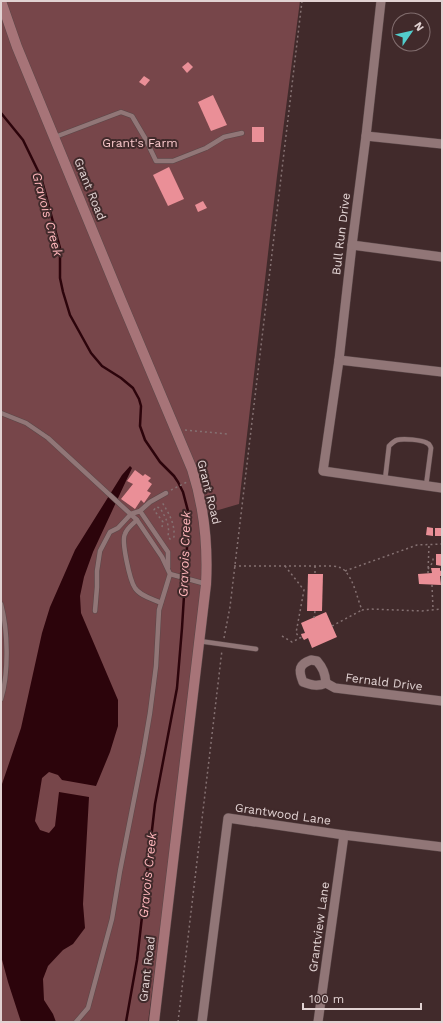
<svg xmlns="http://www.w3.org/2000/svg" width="443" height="1023" viewBox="0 0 443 1023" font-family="'Work Sans',sans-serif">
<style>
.green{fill:#77464a}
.water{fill:#2c040b}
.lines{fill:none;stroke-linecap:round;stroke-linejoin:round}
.stream{stroke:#2c040b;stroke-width:2.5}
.building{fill:#ea8f97}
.lane-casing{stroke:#5b4849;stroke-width:5.5}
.street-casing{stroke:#5b4849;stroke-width:10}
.secondary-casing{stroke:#5b4849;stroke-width:11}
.path{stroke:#857172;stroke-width:1.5;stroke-dasharray:2 3;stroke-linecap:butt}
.lane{stroke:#917677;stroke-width:4.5}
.street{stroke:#917677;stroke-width:9}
.secondary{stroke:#a77478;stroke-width:10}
.labels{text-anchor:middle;stroke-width:4;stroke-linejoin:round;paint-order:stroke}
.park-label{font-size:12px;fill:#f9c8cb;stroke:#412a2b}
.street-label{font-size:12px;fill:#e1d2d2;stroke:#412a2b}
.water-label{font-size:13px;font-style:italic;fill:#feb5ba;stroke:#412a2b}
</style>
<rect width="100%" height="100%" fill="#412a2b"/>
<path class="green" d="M 1,1 L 300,1 L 277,176 L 239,504 L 198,516 L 203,553 L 203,571 L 160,933 L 148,1022 L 1,1022 Z"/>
<path class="water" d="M 130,466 L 132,468 L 93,552 L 84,577 L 80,596 L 81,613 L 118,700 L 118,726 L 110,752 L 96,786 L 62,780 L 58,775 L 49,772 L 42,778 L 35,821 L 40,830 L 49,833 L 55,826 L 59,792 L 89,797 L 83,904 L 85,928 L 73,944 L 63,950 L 48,966 L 43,979 L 44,1000 L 53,1014 L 56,1022 L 21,1022 L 8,982 L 1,956 L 1,787 L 21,728 L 42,633 L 50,607 L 75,550 L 122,475 Z"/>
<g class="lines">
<path class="stream" d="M 1,113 L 23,140 L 41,177 L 60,248 L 60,278 L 63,292 L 70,315 L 91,353 L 102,366 L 121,378 L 133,388 L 139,399 L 141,406 L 140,426 L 145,440 L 160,462 L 174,476 L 178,482 L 183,492 L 188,511 L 188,531 L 182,628 L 177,688 L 155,804 L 137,960 L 126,1022"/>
</g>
<g class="building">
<path d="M 188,62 L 193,67 L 187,73 L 182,67 Z"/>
<path d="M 144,76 L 150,80 L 145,86 L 139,82 Z"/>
<path d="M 213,95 L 227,125 L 211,131 L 198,102 Z"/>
<rect x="252" y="127" width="12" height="15"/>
<path d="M 169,167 L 184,199 L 168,206 L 153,175 Z"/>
<path d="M 203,201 L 207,208 L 198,212 L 195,205 Z"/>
<path d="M 135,470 L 143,476 L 145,474 L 151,478 L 148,481 L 152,484 L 147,491 L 151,493 L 144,503 L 141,500 L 135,509 L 121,499 L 133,484 L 127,481 Z"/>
<path d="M 427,527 L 433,528 L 433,536 L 426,535 Z"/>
<rect x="435" y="528" width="6" height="8"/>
<path d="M 436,554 L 442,554 L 442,566 L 436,565 Z"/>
<path d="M 431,568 L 440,568 L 440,571 L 442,570 L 442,576 L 440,576 L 441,585 L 419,584 L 418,574 L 432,573 Z"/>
<path d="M 308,574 L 323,574 L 322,611 L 307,611 Z"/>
<path d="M 326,612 L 337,637 L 312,648 L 308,638 L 304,640 L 302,637 L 301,634 L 305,633 L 301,623 Z"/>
</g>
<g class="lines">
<g class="lane-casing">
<g id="lane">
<path d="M 55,137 L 121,112 L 132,116 L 145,138 L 156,161 L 173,161 L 206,148 L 224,137 L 242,133"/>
<path d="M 1,413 L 26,423 L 48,438 L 137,520 L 162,557 L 170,574 L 159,610 L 156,666 L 150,713 L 143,754 L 120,871 L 112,919 L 88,1008 L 76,1022"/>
<path d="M 385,480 L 389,446 C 392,443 394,441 397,440 C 403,438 422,440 427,443 C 430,444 430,446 431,448 L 426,486"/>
<path d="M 140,511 L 150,502 L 166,493"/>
<path d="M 137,520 C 133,524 127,528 125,534 C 121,541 130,581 135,588 C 140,596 153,599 161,603"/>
<path d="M 170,574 L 206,584"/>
<path d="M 1,604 C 8,631 9,672 1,699"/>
<path d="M 95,611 L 97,587 L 97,571 L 100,551 L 110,532 L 118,528 L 131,514 L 140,511 L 168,552 L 168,568"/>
<path d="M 199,641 L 256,649"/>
</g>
</g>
<g class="street-casing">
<g id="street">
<path d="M 381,1 L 366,136 L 352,245 L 339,360 L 323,471 L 442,488"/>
<path d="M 366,136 L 442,144"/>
<path d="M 352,245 L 442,257"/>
<path d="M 339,360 L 442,372"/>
<path d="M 311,660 L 317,661 C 323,668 325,673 326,683 C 318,687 311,685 303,682 C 298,670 299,664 311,660 Z"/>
<path d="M 326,683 L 335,688 L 442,701"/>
<path d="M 202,1022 L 228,818 L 344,835 L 442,847"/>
<path d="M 318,1022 L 344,835"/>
</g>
</g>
<g class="secondary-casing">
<path id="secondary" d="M 1,1 L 17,47 L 121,300 L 192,469 C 204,506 208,545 206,584 L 154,1022"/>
</g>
<g class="path">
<path d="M 185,430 L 227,434"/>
<path d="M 171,490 L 187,482"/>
<path d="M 162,527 L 163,522 L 154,510 L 156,507 L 160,508 C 166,518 170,525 168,536 L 170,539 L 174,537 C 175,523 169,514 162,502"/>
<path d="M 234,566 L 333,566 C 338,567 342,567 345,571 C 354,580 357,598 362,610 L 370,609 L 422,611 L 442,609"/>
<path d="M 285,566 L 304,590 L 296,633 L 300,638"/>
<path d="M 315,566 L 315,574"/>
<path d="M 428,569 L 433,562 L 433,558"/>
<path d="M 345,571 L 417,545 L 442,544"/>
<path d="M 428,573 L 429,544"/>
<path d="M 432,585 L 433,609"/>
<path d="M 314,618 L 315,611"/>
<path d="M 332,626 L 362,610"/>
<path d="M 282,636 L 292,642 L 302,637"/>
<path d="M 224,638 L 230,607 L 302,1"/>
<path d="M 178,1022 L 222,650"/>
</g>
<use href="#lane" class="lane"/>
<use href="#street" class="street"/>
<use href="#secondary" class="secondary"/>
</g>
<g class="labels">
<g class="park-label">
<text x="140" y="147">Grant's Farm</text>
</g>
<g class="street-label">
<text transform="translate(90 189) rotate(68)" y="4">Grant Road</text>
<text transform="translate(341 234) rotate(-83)" y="4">Bull Run Drive</text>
<text transform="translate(209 492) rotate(76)" y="4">Grant Road</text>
<text transform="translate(384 682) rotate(7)" y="4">Fernald Drive</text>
<text transform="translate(283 814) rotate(8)" y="4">Grantwood Lane</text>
<text transform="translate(319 927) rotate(-82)" y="4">Grantview Lane</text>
<text transform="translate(147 969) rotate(-83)" y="4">Grant Road</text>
</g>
<g class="water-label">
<text transform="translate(48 214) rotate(75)" y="5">Gravois Creek</text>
<text transform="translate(184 554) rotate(-88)" y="5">Gravois Creek</text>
<text transform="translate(147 875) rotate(-84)" y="5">Gravois Creek</text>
</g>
</g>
<rect width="443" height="1023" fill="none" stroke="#e1d2d2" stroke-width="4"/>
<g transform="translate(411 32) rotate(56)"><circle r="19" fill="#412a2b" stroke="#816d6e"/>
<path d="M0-3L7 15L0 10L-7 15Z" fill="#52cdcc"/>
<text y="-6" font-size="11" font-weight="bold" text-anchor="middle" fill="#e1d2d2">N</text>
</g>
<path d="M303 1003v6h118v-6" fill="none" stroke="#e1d2d2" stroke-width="2"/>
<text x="309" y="1003" font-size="12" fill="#e1d2d2" stroke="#412a2b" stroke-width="3" paint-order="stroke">100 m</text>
</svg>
